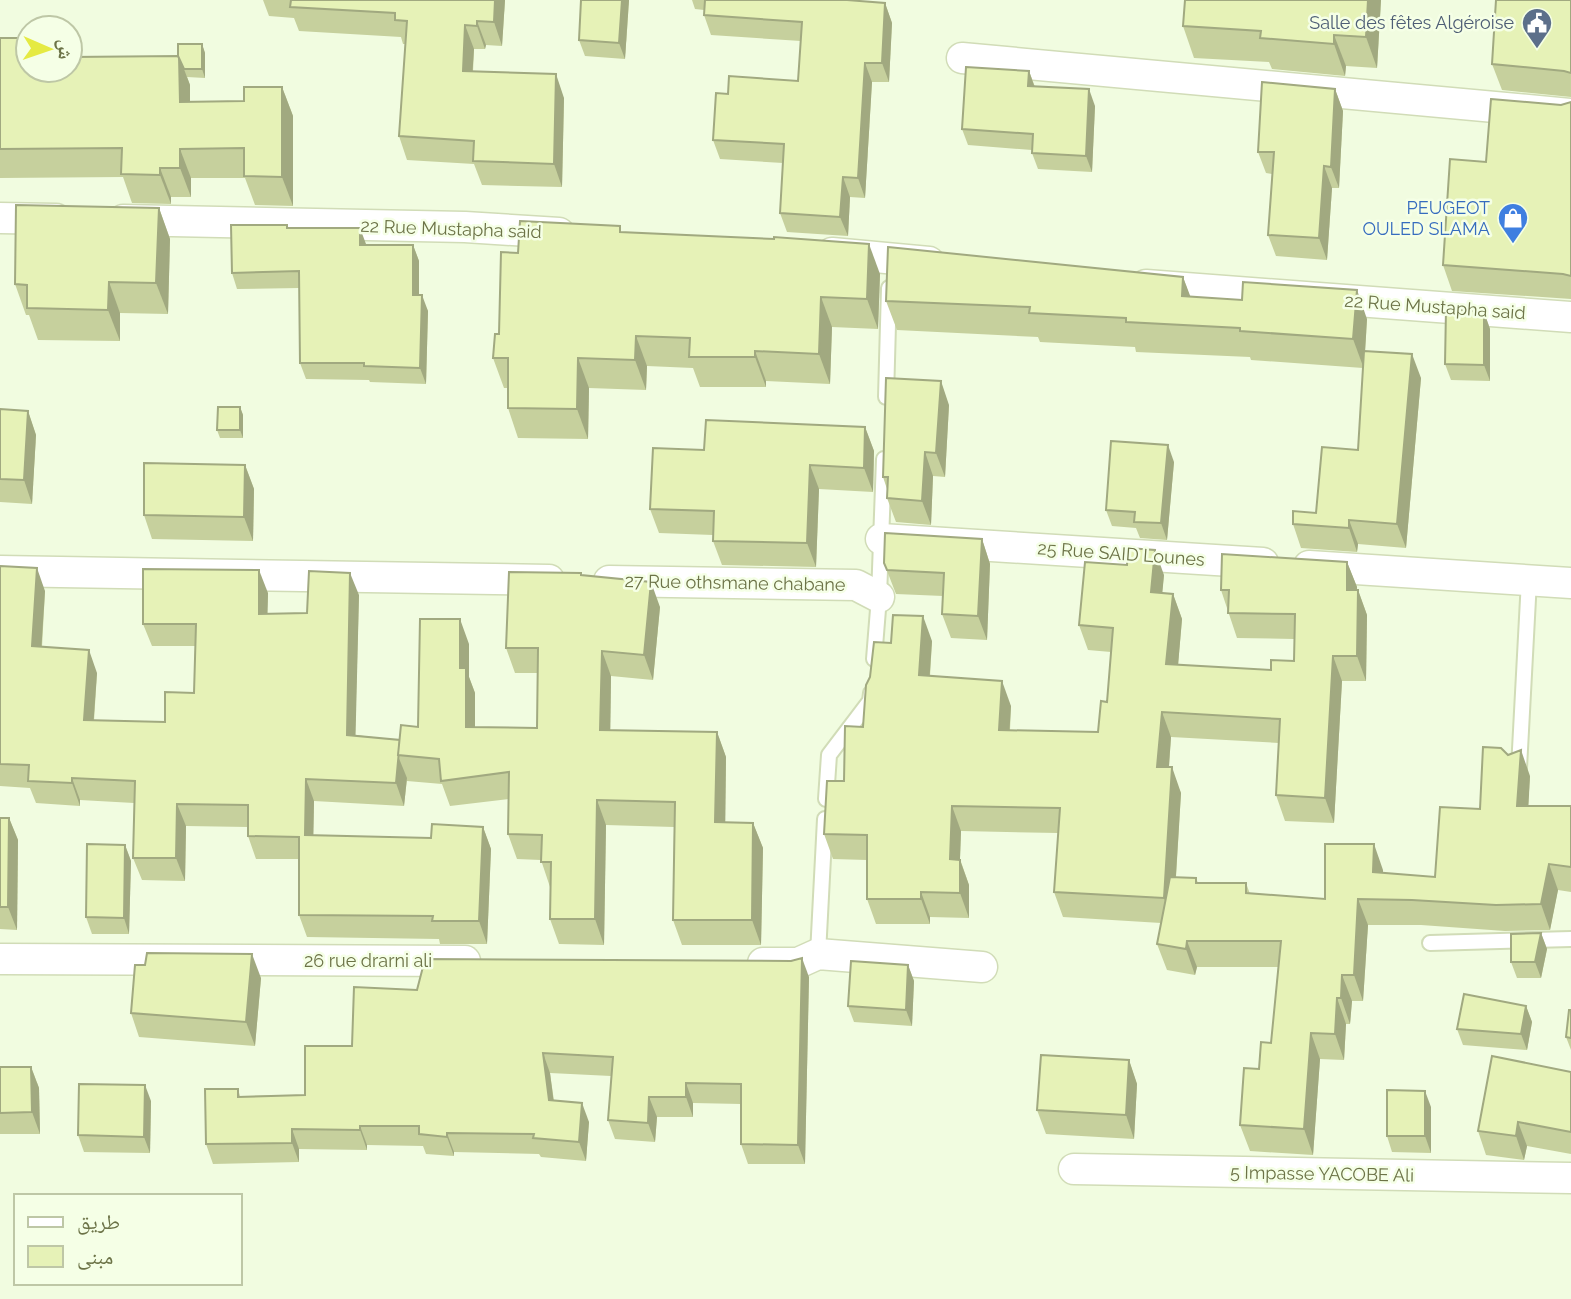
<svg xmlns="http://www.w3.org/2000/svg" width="1571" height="1299" viewBox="0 0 1571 1299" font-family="Raleway,'Noto Naskh Arabic',sans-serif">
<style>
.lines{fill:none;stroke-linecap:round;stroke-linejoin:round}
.service-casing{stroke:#d1dcb7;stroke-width:18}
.minor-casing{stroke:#d1dcb7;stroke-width:33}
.service{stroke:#fff;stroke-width:14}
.minor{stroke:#fff;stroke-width:30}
.wall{fill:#c6d09d}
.shaded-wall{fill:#a1a980}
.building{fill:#e6f2b7;stroke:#a1a980;stroke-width:2}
.labels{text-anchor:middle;stroke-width:5;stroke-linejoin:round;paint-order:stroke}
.service-label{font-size:18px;fill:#4e5e75;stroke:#f5ffe6;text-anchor:end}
.shop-label{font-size:18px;fill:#366cbe;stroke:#f5ffe6;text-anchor:end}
.street-label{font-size:18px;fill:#6c7347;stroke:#f5ffe6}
</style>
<rect width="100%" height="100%" fill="#f1fce0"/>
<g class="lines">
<g class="service-casing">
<g id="service">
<path d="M 886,397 L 889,288"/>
<path d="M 874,659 L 879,597 L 884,459"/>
<path d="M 1519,768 L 1529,580"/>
<path d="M 826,799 L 829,755 L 870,701 L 871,693"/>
<path d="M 1430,943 L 1571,939"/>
<path d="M 818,954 L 825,819"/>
</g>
</g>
<g class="minor-casing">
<g id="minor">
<path d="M 962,58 L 1571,114"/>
<path d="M 0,218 L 56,219"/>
<path d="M 123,220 L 465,227 L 559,233"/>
<path d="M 832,253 L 929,262"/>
<path d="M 1146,285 L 1571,317"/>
<path d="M 881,539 L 1263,563"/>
<path d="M 1309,566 L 1571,583"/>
<path d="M 0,571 L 549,580"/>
<path d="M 609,581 L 856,585 L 879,597"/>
<path d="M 0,959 L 465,961"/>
<path d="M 763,963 L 798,963 L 818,954 L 982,967"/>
<path d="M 1074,1169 L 1571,1178"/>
</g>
</g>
<use href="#service" class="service"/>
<use href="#minor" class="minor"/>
</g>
<g class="wall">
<path d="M 263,0 L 505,0 L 502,46 L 486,45 L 485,49 L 474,49 L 473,72 L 564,98 L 562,187 L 482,185 L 474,164 L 407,160 L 399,136 L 405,44 L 403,44 L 401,37 L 299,31 L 294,18 L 269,16 Z"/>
<path d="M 581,0 L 629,0 L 625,59 L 585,56 L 579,40 Z"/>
<path d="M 692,0 L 847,0 L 885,3 L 892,23 L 889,82 L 872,82 L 865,198 L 850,197 L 848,236 L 787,232 L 780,213 L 783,163 L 720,159 L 713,140 L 728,94 L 798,81 L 801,41 L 711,35 L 704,15 L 704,10 L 695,9 Z"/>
<path d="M 1381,0 L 1377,68 L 1346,66 L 1345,76 L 1272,69 L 1269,62 L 1194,58 L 1183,26 Z"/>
<path d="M 1571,0 L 1571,97 L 1502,90 L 1492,64 Z"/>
<path d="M 0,38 L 72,57 L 178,56 L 202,44 L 205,53 L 205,78 L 187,77 L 190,85 L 190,102 L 244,101 L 282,87 L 293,116 L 293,206 L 255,205 L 245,178 L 191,178 L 191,197 L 171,197 L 171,204 L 132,203 L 123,177 L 0,178 Z"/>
<path d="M 1029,71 L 1035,87 L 1095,106 L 1092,172 L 1038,169 L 1032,153 L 1032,150 L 968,145 L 962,129 Z"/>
<path d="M 1335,89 L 1343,111 L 1339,188 L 1332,188 L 1327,260 L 1276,256 L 1268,235 L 1272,174 L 1266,173 L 1258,152 Z"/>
<path d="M 1571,102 L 1571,299 L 1452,291 L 1443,265 L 1486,162 L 1561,105 Z"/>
<path d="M 159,208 L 170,239 L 168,314 L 120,313 L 120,341 L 38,340 L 29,315 L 26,315 L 15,284 Z"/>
<path d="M 287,225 L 288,228 L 366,244 L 366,245 L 413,245 L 419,261 L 419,295 L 428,311 L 426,384 L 370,382 L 369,380 L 306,379 L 300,363 L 299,288 L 237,289 L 232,273 Z"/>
<path d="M 622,232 L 880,274 L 878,329 L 832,327 L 830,384 L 766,381 L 766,387 L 700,387 L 693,368 L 647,366 L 646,390 L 589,388 L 588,439 L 518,438 L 508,408 L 508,388 L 504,388 L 493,358 L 518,253 Z"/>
<path d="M 1183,277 L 1190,297 L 1367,319 L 1365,351 L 1421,378 L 1406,548 L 1358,544 L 1357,552 L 1301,548 L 1293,524 L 1316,513 L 1358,450 L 1363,368 L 1251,360 L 1250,357 L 1136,352 L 1135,347 L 1040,342 L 1038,337 L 897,330 L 886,301 Z"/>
<path d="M 1484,312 L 1490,329 L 1490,381 L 1451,380 L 1445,364 Z"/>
<path d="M 949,405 L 945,477 L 933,476 L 931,525 L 896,522 L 887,498 L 887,489 L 883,477 Z"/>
<path d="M 240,407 L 243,415 L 243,438 L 220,438 L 217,430 Z"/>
<path d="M 0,409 L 28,411 L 36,435 L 32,504 L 0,502 Z"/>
<path d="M 865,427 L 874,451 L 873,492 L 819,489 L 816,567 L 722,565 L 713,541 L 713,535 L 659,533 L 650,509 L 704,450 Z"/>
<path d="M 1174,462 L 1167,540 L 1140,538 L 1136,528 L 1112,526 L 1106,510 Z"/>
<path d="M 245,465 L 254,489 L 253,541 L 152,539 L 144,515 Z"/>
<path d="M 982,539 L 990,564 L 987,640 L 951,638 L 942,614 L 943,596 L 896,594 L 884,563 Z"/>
<path d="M 1347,562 L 1357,587 L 1357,590 L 1358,590 L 1367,615 L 1366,681 L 1342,681 L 1334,823 L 1285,821 L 1276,795 L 1279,743 L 1171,737 L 1169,767 L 1181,793 L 1176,877 L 1196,878 L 1198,883 L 1246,883 L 1250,894 L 1325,899 L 1383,870 L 1383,873 L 1435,877 L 1480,809 L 1530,776 L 1528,806 L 1571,806 L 1571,892 L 1558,890 L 1550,930 L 1505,931 L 1421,925 L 1368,925 L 1363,1001 L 1352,1001 L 1350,1024 L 1346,1024 L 1344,1060 L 1320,1059 L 1313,1155 L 1250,1151 L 1240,1125 L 1259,1069 L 1271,1043 L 1278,967 L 1197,967 L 1195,975 L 1167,970 L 1157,944 L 1161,923 L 1063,917 L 1054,892 L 1058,833 L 961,831 L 960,859 L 969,885 L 969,918 L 930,917 L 930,924 L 876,924 L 867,899 L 867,860 L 833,859 L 824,834 L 863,727 L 891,643 L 932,641 L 930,676 L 1011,706 L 1010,730 L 1098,732 L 1107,702 L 1111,652 L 1088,650 L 1079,625 L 1164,575 L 1162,593 L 1173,594 L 1182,619 L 1178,665 L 1271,670 L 1294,661 L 1294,639 L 1237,638 L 1221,590 Z"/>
<path d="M 0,566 L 45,591 L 42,647 L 97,673 L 94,721 L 165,722 L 194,693 L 195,646 L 152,646 L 143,624 L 268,593 L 267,614 L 307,613 L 359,595 L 355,735 L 400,740 L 418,727 L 469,644 L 469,677 L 475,693 L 475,727 L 537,728 L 538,673 L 515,673 L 506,648 L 581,573 L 582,575 L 660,607 L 653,680 L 611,676 L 610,730 L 717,732 L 726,757 L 725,822 L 753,823 L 763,848 L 761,945 L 682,945 L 673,920 L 674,827 L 606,825 L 604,945 L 559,944 L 550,919 L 550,887 L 541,860 L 517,859 L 508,834 L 509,799 L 450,806 L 442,784 L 407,781 L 407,778 L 404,806 L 314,801 L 313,835 L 431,838 L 483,827 L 491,849 L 487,944 L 440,944 L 439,939 L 307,937 L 299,915 L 299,859 L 256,859 L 248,836 L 248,827 L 186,826 L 185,881 L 142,880 L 133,858 L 134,803 L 80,800 L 80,806 L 36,803 L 30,788 L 0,786 Z"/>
<path d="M 0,818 L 9,818 L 18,840 L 17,930 L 0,929 Z"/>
<path d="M 125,845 L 131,861 L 129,934 L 92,934 L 86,917 Z"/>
<path d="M 1541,933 L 1547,949 L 1541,978 L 1517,978 L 1511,962 Z"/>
<path d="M 908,965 L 914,981 L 912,1026 L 854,1022 L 848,1006 Z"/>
<path d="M 809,977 L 805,1164 L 748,1164 L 741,1144 L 741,1104 L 693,1103 L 693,1117 L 657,1117 L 655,1142 L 615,1139 L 608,1120 L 611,1076 L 550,1073 L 554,1101 L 589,1122 L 586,1161 L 541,1157 L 539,1154 L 454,1152 L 454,1156 L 426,1154 L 423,1146 L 367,1145 L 367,1150 L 299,1149 L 299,1162 L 213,1164 L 206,1144 L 238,1089 L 240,1096 L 305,1095 L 352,1046 L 417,990 Z"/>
<path d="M 261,978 L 255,1046 L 139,1037 L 131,1013 Z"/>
<path d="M 1526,1006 L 1532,1022 L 1527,1050 L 1463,1045 L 1457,1029 Z"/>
<path d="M 1571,1010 L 1571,1050 L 1566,1037 Z"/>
<path d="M 1129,1060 L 1137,1084 L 1134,1139 L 1046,1134 L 1037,1110 Z"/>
<path d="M 0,1067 L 31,1067 L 39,1088 L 40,1134 L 0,1134 Z"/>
<path d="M 1571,1072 L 1571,1154 L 1527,1146 L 1524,1160 L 1486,1155 L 1478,1131 Z"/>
<path d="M 151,1101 L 150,1153 L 84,1152 L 78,1135 Z"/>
<path d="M 1431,1107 L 1431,1153 L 1392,1152 L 1387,1136 Z"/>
</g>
<g class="shaded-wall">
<path d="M 495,0 L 505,0 L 502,46 L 494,22 Z"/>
<path d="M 622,0 L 629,0 L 625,59 L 619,43 Z"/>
<path d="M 1368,0 L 1381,0 L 1377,68 L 1366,37 Z"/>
<path d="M 885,3 L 892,23 L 889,82 L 882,63 Z"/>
<path d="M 477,21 L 486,45 L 485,49 L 477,26 Z"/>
<path d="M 465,25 L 474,49 L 471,95 L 463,71 Z"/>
<path d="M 1334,35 L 1346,66 L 1345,76 L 1334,44 Z"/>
<path d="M 202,44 L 205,53 L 205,78 L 202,69 Z"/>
<path d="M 179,56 L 190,85 L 190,131 L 180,102 Z"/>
<path d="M 865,63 L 872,82 L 865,198 L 858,178 Z"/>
<path d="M 1029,71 L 1035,88 L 1028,86 Z"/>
<path d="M 556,74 L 564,98 L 562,187 L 554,164 Z"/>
<path d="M 282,87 L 293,116 L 293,206 L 282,177 Z"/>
<path d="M 1089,89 L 1095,106 L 1092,172 L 1086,156 Z"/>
<path d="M 1335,89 L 1343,111 L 1339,188 L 1331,167 Z"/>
<path d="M 180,149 L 191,178 L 191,197 L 180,168 Z"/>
<path d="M 1324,166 L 1332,188 L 1327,260 L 1319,238 Z"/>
<path d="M 160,168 L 171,197 L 171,204 L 160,175 Z"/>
<path d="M 843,177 L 850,197 L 848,236 L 840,217 Z"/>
<path d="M 159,208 L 170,239 L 168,314 L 156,283 Z"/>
<path d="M 360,228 L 366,244 L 366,261 L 360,245 Z"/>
<path d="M 869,244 L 880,274 L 878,329 L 867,299 Z"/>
<path d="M 413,245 L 419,261 L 419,311 L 413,295 Z"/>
<path d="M 1183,277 L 1194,306 L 1182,296 Z"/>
<path d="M 109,282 L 120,313 L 120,341 L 108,310 Z"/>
<path d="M 1357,290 L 1367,319 L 1364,369 L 1353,339 Z"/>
<path d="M 422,295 L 428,311 L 426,384 L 420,368 Z"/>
<path d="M 821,297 L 832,327 L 830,384 L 819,354 Z"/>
<path d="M 1484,312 L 1490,329 L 1490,381 L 1484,365 Z"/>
<path d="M 636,336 L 647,366 L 646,390 L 635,360 Z"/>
<path d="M 755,351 L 766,381 L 766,387 L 755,357 Z"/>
<path d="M 1412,354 L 1421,378 L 1406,548 L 1397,524 Z"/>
<path d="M 578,358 L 589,388 L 588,439 L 577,409 Z"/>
<path d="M 941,381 L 949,405 L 945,477 L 936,453 Z"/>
<path d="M 240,407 L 243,415 L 243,438 L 240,430 Z"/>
<path d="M 28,411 L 36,435 L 32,504 L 24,480 Z"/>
<path d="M 865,427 L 874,451 L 873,492 L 864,468 Z"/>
<path d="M 1168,445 L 1174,462 L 1167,540 L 1161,523 Z"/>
<path d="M 925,452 L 933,476 L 931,525 L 922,501 Z"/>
<path d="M 245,465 L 254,489 L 253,541 L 244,517 Z"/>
<path d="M 810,465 L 819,489 L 816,567 L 807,543 Z"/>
<path d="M 1349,520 L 1358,544 L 1357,552 L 1349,528 Z"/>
<path d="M 982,539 L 990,564 L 987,640 L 978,616 Z"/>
<path d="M 1155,550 L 1164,575 L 1160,617 L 1151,592 Z"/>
<path d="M 1347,562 L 1357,587 L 1356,615 L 1347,590 Z"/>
<path d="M 37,568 L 45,591 L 40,669 L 32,646 Z"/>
<path d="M 259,570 L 268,593 L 267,636 L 259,614 Z"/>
<path d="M 350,573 L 359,595 L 355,757 L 347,735 Z"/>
<path d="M 651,582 L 660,607 L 653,680 L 644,655 Z"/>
<path d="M 1358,590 L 1367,615 L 1366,681 L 1357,656 Z"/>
<path d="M 1173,594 L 1182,619 L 1176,689 L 1166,664 Z"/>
<path d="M 923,616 L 932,641 L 928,700 L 919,675 Z"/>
<path d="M 460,619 L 469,644 L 469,677 L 475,693 L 475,752 L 466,727 L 460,668 Z"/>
<path d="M 89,650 L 97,673 L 92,743 L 84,720 Z"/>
<path d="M 602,651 L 611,676 L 610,755 L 600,730 Z"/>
<path d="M 1333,656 L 1342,681 L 1334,823 L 1325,798 Z"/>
<path d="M 1002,681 L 1011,706 L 1008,755 L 999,730 Z"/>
<path d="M 1162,712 L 1171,737 L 1167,792 L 1157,767 Z"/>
<path d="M 717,732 L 726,757 L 725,847 L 715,822 Z"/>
<path d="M 1521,750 L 1530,776 L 1527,832 L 1517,806 Z"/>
<path d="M 398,756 L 407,778 L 404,806 L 396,783 Z"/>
<path d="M 1172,767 L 1181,793 L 1173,923 L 1164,898 Z"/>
<path d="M 72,778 L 80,800 L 80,806 L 72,783 Z"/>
<path d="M 306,779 L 314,801 L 313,858 L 305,835 Z"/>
<path d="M 597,800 L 606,825 L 604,945 L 595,919 Z"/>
<path d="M 177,804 L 186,826 L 185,881 L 176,858 Z"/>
<path d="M 952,806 L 961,831 L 959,884 L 950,859 Z"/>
<path d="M 9,818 L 18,840 L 17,930 L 8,907 Z"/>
<path d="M 753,823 L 763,848 L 761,945 L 752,920 Z"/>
<path d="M 483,827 L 491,849 L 487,944 L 479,921 Z"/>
<path d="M 1374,844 L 1383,870 L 1383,898 L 1373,872 Z"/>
<path d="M 125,845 L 131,861 L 129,934 L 124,918 Z"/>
<path d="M 960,860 L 969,885 L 969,918 L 960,893 Z"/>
<path d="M 1549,864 L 1558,890 L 1550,930 L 1541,904 Z"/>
<path d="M 921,892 L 930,917 L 930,924 L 921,899 Z"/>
<path d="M 1358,899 L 1368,925 L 1363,1001 L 1354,975 Z"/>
<path d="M 1541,933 L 1547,949 L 1541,978 L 1535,962 Z"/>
<path d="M 1187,941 L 1197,967 L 1195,975 L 1186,949 Z"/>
<path d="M 252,954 L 261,978 L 255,1046 L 246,1022 Z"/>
<path d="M 802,958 L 809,977 L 805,1164 L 798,1145 Z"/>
<path d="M 908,965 L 914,981 L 912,1026 L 906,1010 Z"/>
<path d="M 1342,975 L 1352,1001 L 1350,1024 L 1341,998 Z"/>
<path d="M 1337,998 L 1346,1024 L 1344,1060 L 1335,1034 Z"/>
<path d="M 1526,1006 L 1532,1022 L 1527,1050 L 1521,1034 Z"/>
<path d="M 1311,1033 L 1320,1059 L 1313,1155 L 1304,1129 Z"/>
<path d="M 543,1053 L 550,1073 L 556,1120 L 549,1100 Z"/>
<path d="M 1129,1060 L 1137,1084 L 1134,1139 L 1126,1115 Z"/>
<path d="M 31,1067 L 39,1088 L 40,1134 L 32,1112 Z"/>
<path d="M 686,1083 L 693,1103 L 693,1117 L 686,1097 Z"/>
<path d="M 145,1085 L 151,1101 L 150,1153 L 144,1137 Z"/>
<path d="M 1425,1091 L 1431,1107 L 1431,1153 L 1425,1136 Z"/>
<path d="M 649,1097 L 657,1117 L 655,1142 L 648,1123 Z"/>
<path d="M 582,1103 L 589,1122 L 586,1161 L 579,1142 Z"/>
<path d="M 1518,1122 L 1527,1146 L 1524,1160 L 1516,1136 Z"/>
<path d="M 360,1126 L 367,1145 L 367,1150 L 360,1130 Z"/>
<path d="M 292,1129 L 299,1149 L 299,1162 L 292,1143 Z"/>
<path d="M 447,1133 L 454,1152 L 454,1156 L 447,1137 Z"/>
</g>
<g class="building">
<path d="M 291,0 L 495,0 L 494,22 L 477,21 L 477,26 L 465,25 L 463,71 L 556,74 L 554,164 L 473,161 L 474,141 L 399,136 L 407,21 L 395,20 L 395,13 L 290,7 Z"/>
<path d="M 581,0 L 622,0 L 619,43 L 579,40 Z"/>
<path d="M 705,0 L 847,0 L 885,3 L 882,63 L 865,63 L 858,178 L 843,177 L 840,217 L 780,213 L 784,144 L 713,140 L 716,93 L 728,94 L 729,76 L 798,81 L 802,22 L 704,15 Z"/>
<path d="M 1185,0 L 1368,0 L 1366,37 L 1334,35 L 1334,44 L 1260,38 L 1261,31 L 1183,26 Z"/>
<path d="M 1496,0 L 1571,0 L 1571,73 L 1564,71 L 1492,64 Z"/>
<path d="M 0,38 L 28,38 L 28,70 L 70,70 L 70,57 L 179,56 L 180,102 L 244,101 L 244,87 L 282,87 L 282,177 L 244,176 L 244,148 L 180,149 L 180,168 L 160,168 L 160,175 L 121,174 L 122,148 L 0,149 Z"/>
<path d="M 178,44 L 202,44 L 202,69 L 184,69 L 178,56 Z"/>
<path d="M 966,67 L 1029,71 L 1028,86 L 1089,89 L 1086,156 L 1032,153 L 1033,134 L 962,129 Z"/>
<path d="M 1262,82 L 1335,89 L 1331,167 L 1324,166 L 1319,238 L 1268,235 L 1274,152 L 1258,152 Z"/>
<path d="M 1491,99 L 1561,105 L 1571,102 L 1571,276 L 1563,274 L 1443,265 L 1450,159 L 1486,162 Z"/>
<path d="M 16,205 L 159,208 L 156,283 L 109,282 L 108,310 L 27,308 L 27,285 L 15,284 Z"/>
<path d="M 520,221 L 620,226 L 620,232 L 774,239 L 774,237 L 869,244 L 867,299 L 821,297 L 819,354 L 755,351 L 755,357 L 689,357 L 690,338 L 636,336 L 635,360 L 578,358 L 577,409 L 508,408 L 508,358 L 493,358 L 495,334 L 499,334 L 501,252 L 518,253 Z"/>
<path d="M 231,225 L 287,225 L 287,228 L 360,228 L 360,245 L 413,245 L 413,295 L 422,295 L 420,368 L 364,366 L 364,363 L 300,363 L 299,271 L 232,273 Z"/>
<path d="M 888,247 L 1183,277 L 1182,296 L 1242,300 L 1243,282 L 1357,290 L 1353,339 L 1240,331 L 1240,328 L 1126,322 L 1126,318 L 1029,313 L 1030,307 L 886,301 Z"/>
<path d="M 1446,309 L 1484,312 L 1484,365 L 1445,364 Z"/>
<path d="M 1364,351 L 1412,354 L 1397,524 L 1349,520 L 1349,528 L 1293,524 L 1293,511 L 1316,513 L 1322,447 L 1358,450 Z"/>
<path d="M 886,378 L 941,381 L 936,453 L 925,452 L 922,501 L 887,498 L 888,477 L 883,477 Z"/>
<path d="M 218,407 L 240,407 L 240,430 L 217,430 Z"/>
<path d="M 0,409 L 28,411 L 24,480 L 0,479 Z"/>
<path d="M 706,420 L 865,427 L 864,468 L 810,465 L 807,543 L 713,541 L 714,511 L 650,509 L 653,448 L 704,450 Z"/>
<path d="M 1111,441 L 1168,445 L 1161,523 L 1134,522 L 1135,512 L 1106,510 Z"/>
<path d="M 144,463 L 245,465 L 244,517 L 144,515 Z"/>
<path d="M 885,533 L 982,539 L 978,616 L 942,614 L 944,573 L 887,570 L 884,563 Z"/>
<path d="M 1128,548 L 1155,550 L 1151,592 L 1173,594 L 1166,664 L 1271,670 L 1271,660 L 1294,661 L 1295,614 L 1228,613 L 1229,590 L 1221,590 L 1222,554 L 1347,562 L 1347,590 L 1358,590 L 1357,656 L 1333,656 L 1325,798 L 1276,795 L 1280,719 L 1162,712 L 1157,767 L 1172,767 L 1164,898 L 1054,892 L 1060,808 L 952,806 L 950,859 L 960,860 L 960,893 L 921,892 L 921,899 L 867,899 L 867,835 L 824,834 L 827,781 L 844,781 L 845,726 L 863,727 L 866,685 L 870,677 L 874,642 L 891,643 L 893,615 L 923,616 L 919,675 L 1002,681 L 999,730 L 1098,732 L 1101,701 L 1107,702 L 1113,628 L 1079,625 L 1085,562 L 1127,565 Z"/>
<path d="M 0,566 L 37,568 L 32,646 L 89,650 L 84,720 L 165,722 L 165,692 L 194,693 L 196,624 L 143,624 L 143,569 L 259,570 L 259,614 L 307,613 L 309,571 L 350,573 L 347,735 L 400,740 L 396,783 L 306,779 L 305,835 L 431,838 L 432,824 L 483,827 L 479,921 L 432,921 L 433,916 L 299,915 L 299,837 L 248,836 L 248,805 L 177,804 L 176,858 L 133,858 L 135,781 L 72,778 L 72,783 L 28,781 L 29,765 L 0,764 Z"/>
<path d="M 509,572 L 581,573 L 581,575 L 651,582 L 644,655 L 602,651 L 600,730 L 717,732 L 715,822 L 753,823 L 752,920 L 673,920 L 675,802 L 597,800 L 595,919 L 550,919 L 551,862 L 541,862 L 542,835 L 508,834 L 509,772 L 441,781 L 439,759 L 398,755 L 401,725 L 418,727 L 420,619 L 460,619 L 460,668 L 466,668 L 466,727 L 537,728 L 538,648 L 506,648 Z"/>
<path d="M 1483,747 L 1501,748 L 1508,755 L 1521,750 L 1517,806 L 1571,806 L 1571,867 L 1549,864 L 1541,904 L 1496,905 L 1412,900 L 1358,899 L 1354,975 L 1342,975 L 1341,998 L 1337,998 L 1335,1034 L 1311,1033 L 1304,1129 L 1240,1125 L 1244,1068 L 1259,1069 L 1261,1042 L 1271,1043 L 1281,941 L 1187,941 L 1186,949 L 1157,944 L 1170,877 L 1196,878 L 1196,883 L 1246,883 L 1246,893 L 1325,899 L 1325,844 L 1374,844 L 1373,872 L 1435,877 L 1440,807 L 1480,809 Z"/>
<path d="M 0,818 L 9,818 L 8,907 L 0,907 Z"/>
<path d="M 87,844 L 125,845 L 124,918 L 86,917 Z"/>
<path d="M 1541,933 L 1535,962 L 1511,962 L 1511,934 Z"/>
<path d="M 147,953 L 252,954 L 246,1022 L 131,1013 L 135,965 L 145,965 Z"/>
<path d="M 802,958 L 798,1145 L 741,1144 L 741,1084 L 686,1083 L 686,1097 L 649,1097 L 648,1123 L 608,1120 L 613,1057 L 543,1053 L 549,1100 L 582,1103 L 579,1142 L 533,1138 L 534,1134 L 447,1133 L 447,1137 L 419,1134 L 419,1126 L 360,1126 L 360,1130 L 292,1129 L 292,1143 L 206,1144 L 205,1089 L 238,1089 L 238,1097 L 305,1095 L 305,1046 L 352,1046 L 354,987 L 417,990 L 425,959 L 791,961 Z"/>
<path d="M 851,961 L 908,965 L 906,1010 L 848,1006 Z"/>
<path d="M 1464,994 L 1526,1006 L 1521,1034 L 1457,1029 Z"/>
<path d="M 1569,1010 L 1571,1010 L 1571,1038 L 1566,1037 Z"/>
<path d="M 1041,1055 L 1129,1060 L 1126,1115 L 1037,1110 Z"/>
<path d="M 1492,1056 L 1571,1072 L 1571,1132 L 1518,1122 L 1516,1136 L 1478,1131 Z"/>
<path d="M 0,1067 L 31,1067 L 32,1112 L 0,1113 Z"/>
<path d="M 79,1084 L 145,1085 L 144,1137 L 78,1135 Z"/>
<path d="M 1387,1090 L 1425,1091 L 1425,1136 L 1387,1136 Z"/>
</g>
<defs>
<g id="civic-pin" transform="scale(1.575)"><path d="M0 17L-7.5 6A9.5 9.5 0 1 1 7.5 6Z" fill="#5c6f8a" stroke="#f5ffe6"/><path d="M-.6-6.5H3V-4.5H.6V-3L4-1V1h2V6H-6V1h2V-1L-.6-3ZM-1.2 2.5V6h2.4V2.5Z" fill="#fff"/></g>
<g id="shop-pin" transform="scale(1.575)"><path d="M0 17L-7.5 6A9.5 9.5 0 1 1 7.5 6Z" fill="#3f7fe0" stroke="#f5ffe6"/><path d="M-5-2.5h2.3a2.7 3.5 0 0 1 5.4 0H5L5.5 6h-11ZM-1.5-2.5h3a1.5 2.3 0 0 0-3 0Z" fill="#fff"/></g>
</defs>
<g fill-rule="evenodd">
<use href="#civic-pin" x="1537" y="23"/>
<use href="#shop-pin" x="1513" y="218"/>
</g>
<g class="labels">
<g class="service-label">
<text x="1514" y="29">Salle des fêtes Algéroise</text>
</g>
<g class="shop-label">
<text x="1490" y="214">PEUGEOT<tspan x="1490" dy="21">OULED SLAMA</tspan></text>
</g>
<g class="street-label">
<text transform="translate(451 229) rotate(2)" y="6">22 Rue Mustapha said</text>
<text transform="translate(1435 307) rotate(4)" y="6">22 Rue Mustapha said</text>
<text transform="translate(1121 554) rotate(4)" y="6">25 Rue SAID Lounes</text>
<text transform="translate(735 583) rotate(1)" y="6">27 Rue othsmane chabane</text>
<text x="368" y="967">26 rue drarni ali</text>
<text transform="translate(1322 1174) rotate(1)" y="6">5 Impasse YACOBE Ali</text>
</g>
</g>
<rect x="14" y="1194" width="228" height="91" fill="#f5ffe6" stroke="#bec7a6" stroke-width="2"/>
<rect x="28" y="1217" width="35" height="10" fill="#ffffff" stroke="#bec7a6" stroke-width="2"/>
<text x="77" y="1229" font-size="21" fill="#6c7347">طريق</text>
<rect x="28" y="1246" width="35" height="21" fill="#e6f2b7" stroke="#bec7a6" stroke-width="2"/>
<text x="77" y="1264" font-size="21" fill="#6c7347">مبنى</text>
<g transform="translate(49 49) rotate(92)"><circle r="33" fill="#f5ffe6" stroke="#bec7a6" stroke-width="2"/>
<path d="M0-5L12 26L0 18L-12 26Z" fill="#e5ea42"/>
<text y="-10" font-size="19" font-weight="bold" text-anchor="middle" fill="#6c7347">ش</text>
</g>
</svg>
